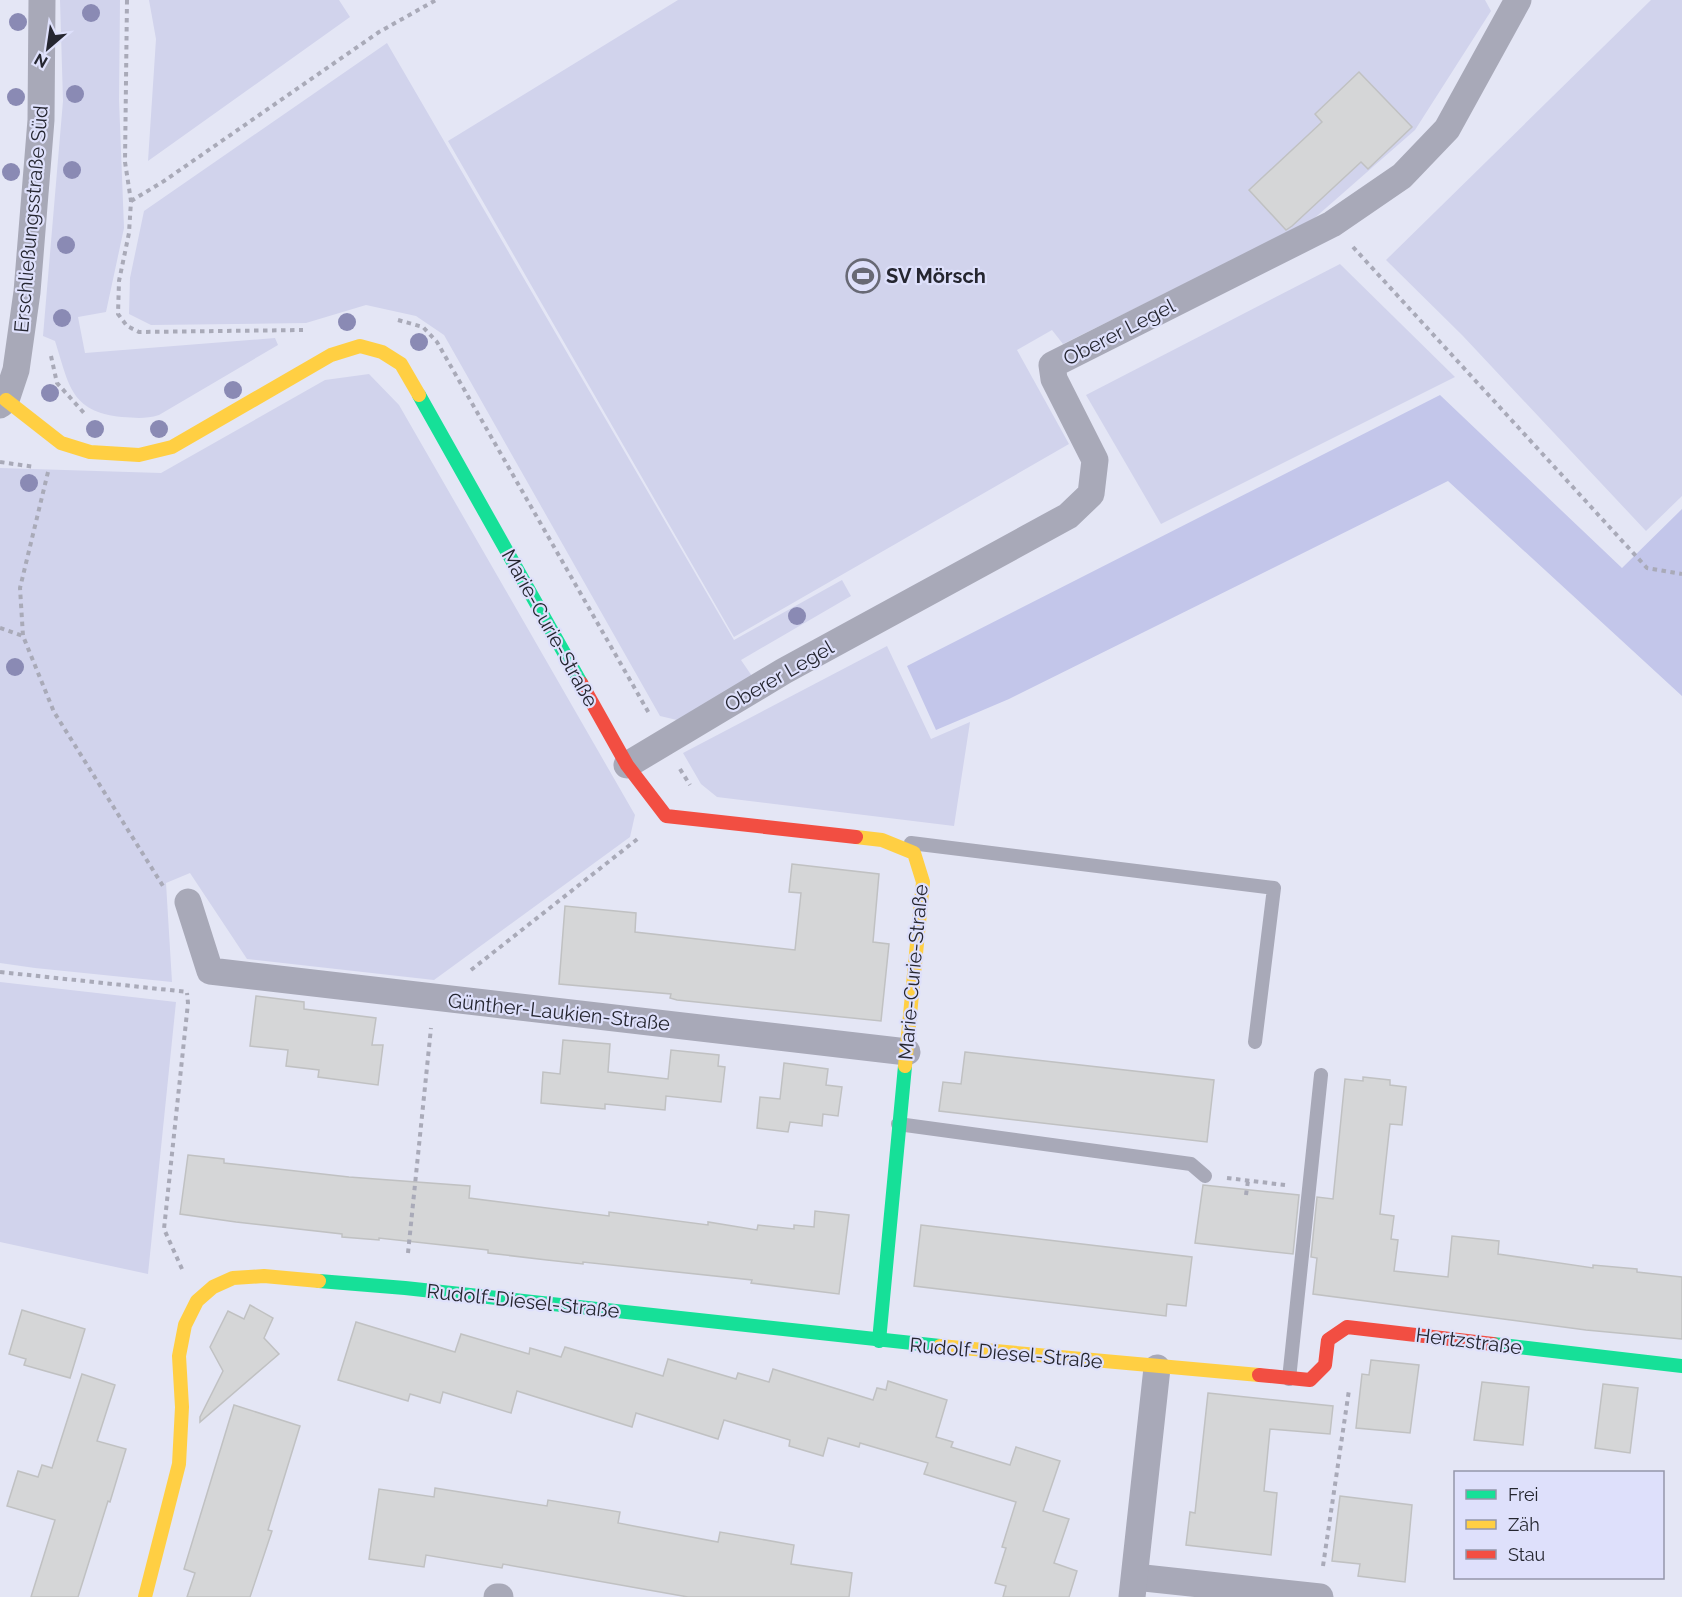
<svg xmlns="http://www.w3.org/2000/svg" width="1682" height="1597" viewBox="0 0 1682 1597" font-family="Raleway,sans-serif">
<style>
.green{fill:#d1d3ec}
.forest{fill:#c3c6ea}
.building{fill:#d5d6d7;stroke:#c0c1c2;stroke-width:1.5}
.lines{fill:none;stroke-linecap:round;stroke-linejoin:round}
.path{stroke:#a9aab8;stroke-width:4;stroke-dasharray:4.5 4.5;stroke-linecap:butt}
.lane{stroke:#a8a9b8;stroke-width:14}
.street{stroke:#a8a9b8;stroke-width:27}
.fast{stroke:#16e098;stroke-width:14}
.slow{stroke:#ffcf43;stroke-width:14}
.jam{stroke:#f24e42;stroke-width:14}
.tree{fill:#8a8ab4}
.labels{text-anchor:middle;stroke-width:4.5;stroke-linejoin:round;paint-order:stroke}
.street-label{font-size:20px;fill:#252630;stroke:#dee0fb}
.poi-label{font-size:20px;font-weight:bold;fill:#252630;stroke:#dee0fb;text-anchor:start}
</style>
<rect width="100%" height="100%" fill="#e4e6f5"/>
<g class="green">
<path d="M 60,0 L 120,0 L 119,100 L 124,228 L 106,312 L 78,317 L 85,353 L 275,338 L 278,345 L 159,415 C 146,419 136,418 122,417 C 70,412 69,384 55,341 L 43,336 L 63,101 Z"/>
<path d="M 149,0 L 339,0 L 350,17 L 148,161 L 156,39 Z"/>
<path d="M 678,0 L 1485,0 L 1491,11 L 1415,130 L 1310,222 L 1063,344 L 1052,330 L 1017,350 L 1069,444 L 734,637 L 448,141 Z"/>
<path d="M 1651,0 L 1682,0 L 1682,496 L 1646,531 L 1462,335 L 1386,260 Z"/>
<path d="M 387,43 L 734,640 L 842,580 L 851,596 L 741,660 L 754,679 L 677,720 L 660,716 L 444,335 L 416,316 L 366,305 L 306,323 L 151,325 L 129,314 L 130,278 L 144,211 Z"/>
<path d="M 1340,264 L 1455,377 L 1161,524 L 1086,395 Z"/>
<path d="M 369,374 L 399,405 L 635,815 L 630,837 L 434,980 L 247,959 L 190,873 L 166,883 L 172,982 L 35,968 L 0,963 L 0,468 L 161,473 L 325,380 Z"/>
<path d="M 887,646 L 931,739 L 970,722 L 954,826 L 717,797 L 701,784 L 683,753 Z"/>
<path d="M 0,982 L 176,1002 L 148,1274 L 0,1242 Z"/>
</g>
<path class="forest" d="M 1440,395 L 1622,568 L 1682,509 L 1682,696 L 1448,481 L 1009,699 L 936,730 L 907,666 Z"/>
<g class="building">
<path d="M 1359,72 L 1412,127 L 1368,169 L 1361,162 L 1292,226 L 1286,230 L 1249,190 L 1322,122 L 1315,114 Z"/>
<path d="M 792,864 L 879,874 L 873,942 L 889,944 L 881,1021 L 677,1000 L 670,998 L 671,994 L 559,984 L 565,906 L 636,913 L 635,932 L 795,950 L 801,893 L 789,892 Z"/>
<path d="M 256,996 L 304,1002 L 304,1009 L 376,1018 L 372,1045 L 383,1045 L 378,1085 L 318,1077 L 319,1070 L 286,1066 L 288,1050 L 250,1046 Z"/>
<path d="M 563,1040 L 610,1044 L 608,1072 L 668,1079 L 671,1050 L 719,1055 L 718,1066 L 725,1067 L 721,1102 L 666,1096 L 665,1110 L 605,1104 L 605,1109 L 541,1103 L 543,1072 L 560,1074 Z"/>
<path d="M 965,1052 L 1214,1080 L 1207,1142 L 939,1111 L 943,1082 L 961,1084 Z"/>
<path d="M 784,1063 L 828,1069 L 826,1085 L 842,1087 L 838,1116 L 823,1114 L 822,1126 L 790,1122 L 788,1132 L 757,1128 L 760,1097 L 780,1099 Z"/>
<path d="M 1363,1077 L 1390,1080 L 1390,1085 L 1406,1087 L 1402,1125 L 1390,1124 L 1380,1214 L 1394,1216 L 1391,1239 L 1398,1240 L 1394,1271 L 1448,1277 L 1452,1236 L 1499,1241 L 1498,1254 L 1593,1268 L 1593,1265 L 1637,1269 L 1637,1272 L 1682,1277 L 1682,1339 L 1586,1330 L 1313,1294 L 1317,1258 L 1311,1257 L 1317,1197 L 1333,1199 L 1345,1079 L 1363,1081 Z"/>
<path d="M 188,1155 L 224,1159 L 224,1163 L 349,1177 L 470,1186 L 469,1198 L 609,1216 L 609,1212 L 708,1225 L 708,1222 L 757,1230 L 758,1225 L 794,1229 L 794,1225 L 814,1227 L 815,1211 L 849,1215 L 839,1294 L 751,1283 L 752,1280 L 583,1262 L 583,1264 L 547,1260 L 488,1253 L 488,1250 L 379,1238 L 379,1240 L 342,1237 L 342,1234 L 236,1222 L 180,1214 Z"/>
<path d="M 1203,1185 L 1299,1195 L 1293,1254 L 1195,1243 Z"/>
<path d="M 921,1225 L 1192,1257 L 1186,1306 L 1167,1304 L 1166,1316 L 914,1286 Z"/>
<path d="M 250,1305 L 273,1318 L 264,1338 L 279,1354 L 200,1422 L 200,1417 L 223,1371 L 210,1347 L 228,1311 L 244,1319 Z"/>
<path d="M 22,1310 L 85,1329 L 70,1378 L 24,1365 L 26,1359 L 9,1354 Z"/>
<path d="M 356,1322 L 455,1352 L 461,1334 L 529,1354 L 530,1348 L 561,1357 L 565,1347 L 663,1376 L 668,1359 L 736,1379 L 738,1373 L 769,1382 L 773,1369 L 873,1400 L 877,1388 L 886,1390 L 888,1381 L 947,1400 L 936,1437 L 953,1442 L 951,1447 L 1010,1465 L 1016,1447 L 1060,1461 L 1043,1511 L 1069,1519 L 1054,1563 L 1077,1571 L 1069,1597 L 1003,1597 L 1006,1586 L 995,1583 L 1006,1548 L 1002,1547 L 1016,1502 L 924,1474 L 928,1463 L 860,1443 L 859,1447 L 828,1438 L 823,1456 L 789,1446 L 790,1440 L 724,1420 L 718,1439 L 636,1413 L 632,1427 L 517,1391 L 511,1413 L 443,1392 L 440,1403 L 410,1394 L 408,1401 L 338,1380 Z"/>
<path d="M 1371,1360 L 1419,1365 L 1410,1433 L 1356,1428 L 1362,1374 L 1369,1375 Z"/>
<path d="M 82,1374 L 115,1385 L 97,1441 L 126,1449 L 110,1502 L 108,1501 L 78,1597 L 31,1597 L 55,1520 L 7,1506 L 18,1471 L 38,1477 L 42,1465 L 52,1468 Z"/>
<path d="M 1482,1382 L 1529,1387 L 1523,1445 L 1474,1440 Z"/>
<path d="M 1603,1384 L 1638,1388 L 1630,1453 L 1595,1448 Z"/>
<path d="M 1208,1393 L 1333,1406 L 1330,1434 L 1270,1429 L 1264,1491 L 1277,1493 L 1271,1555 L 1186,1545 L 1190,1512 L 1195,1513 Z"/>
<path d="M 234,1405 L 300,1426 L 268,1530 L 272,1531 L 250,1597 L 187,1597 L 195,1573 L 184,1569 Z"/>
<path d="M 435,1488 L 547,1506 L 548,1500 L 620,1512 L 618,1523 L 718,1542 L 720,1532 L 794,1545 L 791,1564 L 852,1573 L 849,1597 L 688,1597 L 503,1564 L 502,1568 L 426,1555 L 424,1567 L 369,1559 L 379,1489 L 434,1497 Z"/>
<path d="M 1340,1496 L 1412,1505 L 1405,1582 L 1358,1576 L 1360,1564 L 1332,1561 Z"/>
</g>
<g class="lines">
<g class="path">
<path d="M 127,0 L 125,162 L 131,201 L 129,233 L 119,281 L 118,314 L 127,326 L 139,332 L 303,330"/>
<path d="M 131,201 L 164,181 L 379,32 L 436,0"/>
<path d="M 1353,247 L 1647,568 L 1682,574"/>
<path d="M 398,320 L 423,327 L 437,342 L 650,715"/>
<path d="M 51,356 L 57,383 L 84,413"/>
<path d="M 0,462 L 35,467"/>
<path d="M 48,472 L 20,588 L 23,636 L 54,712 L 163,886"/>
<path d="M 0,628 L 23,636"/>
<path d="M 680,769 L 690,785"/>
<path d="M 471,970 L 640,837"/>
<path d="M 0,972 L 188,992"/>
<path d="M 1227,1178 L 1285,1185"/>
<path d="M 1246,1195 L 1248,1181"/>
<path d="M 408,1253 L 431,1028"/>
<path d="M 182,1269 L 164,1229 L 188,1003 L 187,993"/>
<path d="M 1323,1566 L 1349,1390"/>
</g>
<g class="lane">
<path d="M 911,843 L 1274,888 L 1255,1042"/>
<path d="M 898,1124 L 1191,1164 L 1205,1176"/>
<path d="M 1289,1379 L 1321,1075"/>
</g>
<g class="street">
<path d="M 0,405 L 6,400 L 16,370 L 27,292 L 41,120 L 42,0"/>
<path d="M 627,765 L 784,671 L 1068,516 L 1091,494 L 1095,460 L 1054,379 L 1052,365 L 1332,224 L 1402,176 L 1447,129 L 1518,0"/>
<path d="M 188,902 L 210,971 L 907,1052"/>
<path d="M 1135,1577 L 1320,1597"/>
<path d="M 497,1597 L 500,1597"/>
<path d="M 1132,1597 L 1157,1368"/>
</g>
<g class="fast">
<path d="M 419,395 L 581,683"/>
<path d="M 319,1281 L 405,1288 L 940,1346"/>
<path d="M 879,1341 L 905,1066"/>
<path d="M 1493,1344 L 1682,1366"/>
</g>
<g class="slow">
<path d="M 6,400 L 61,443 L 90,452 L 139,455 L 172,447 L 331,355 L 360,346 L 382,352 L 401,364 L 419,395"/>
<path d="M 856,837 L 882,840 L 914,853 L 923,882 L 905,1066"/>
<path d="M 940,1346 L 1259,1375"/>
<path d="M 145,1597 L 179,1464 L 182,1407 L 179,1356 L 185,1325 L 197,1301 L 213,1287 L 233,1278 L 264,1276 L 319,1281"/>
</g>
<g class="jam">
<path d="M 581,683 L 627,765 L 666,816 L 856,837"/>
<path d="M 1259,1375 L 1310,1380 L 1325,1365 L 1328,1340 L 1347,1327 L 1493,1344"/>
</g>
</g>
<g class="tree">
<circle cx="91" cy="13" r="9"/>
<circle cx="18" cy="22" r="9"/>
<circle cx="75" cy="94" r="9"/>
<circle cx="16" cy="97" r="9"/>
<circle cx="72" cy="170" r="9"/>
<circle cx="11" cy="172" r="9"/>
<circle cx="66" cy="245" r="9"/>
<circle cx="62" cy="318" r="9"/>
<circle cx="347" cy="322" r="9"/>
<circle cx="419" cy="342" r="9"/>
<circle cx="233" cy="390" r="9"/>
<circle cx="50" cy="393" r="9"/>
<circle cx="95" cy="429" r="9"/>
<circle cx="159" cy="429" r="9"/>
<circle cx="29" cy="483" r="9"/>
<circle cx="797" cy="616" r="9"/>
<circle cx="15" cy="667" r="9"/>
</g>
<defs>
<g id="stadium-ring" transform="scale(1.725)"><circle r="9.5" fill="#dee0fb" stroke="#686975" stroke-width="1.5"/><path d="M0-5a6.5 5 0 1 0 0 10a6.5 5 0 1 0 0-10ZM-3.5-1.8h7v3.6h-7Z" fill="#686975"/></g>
</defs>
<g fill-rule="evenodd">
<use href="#stadium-ring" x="863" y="276"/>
</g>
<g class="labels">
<g class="street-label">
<text transform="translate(31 219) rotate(-85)" y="7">Erschließungsstraße Süd</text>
<text transform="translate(1119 332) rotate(-27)" y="7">Oberer Legel</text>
<text transform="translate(550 628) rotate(61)" y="7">Marie-Curie-Straße</text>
<text transform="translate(779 676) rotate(-30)" y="7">Oberer Legel</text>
<text transform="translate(913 972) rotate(-85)" y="7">Marie-Curie-Straße</text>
<text transform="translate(559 1012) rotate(6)" y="7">Günther-Laukien-Straße</text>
<text transform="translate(523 1301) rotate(6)" y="7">Rudolf-Diesel-Straße</text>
<text transform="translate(1469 1341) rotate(7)" y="7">Hertzstraße</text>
<text transform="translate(1006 1353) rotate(5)" y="7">Rudolf-Diesel-Straße</text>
</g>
<g class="poi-label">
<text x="886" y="283">SV Mörsch</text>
</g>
</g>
<rect x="1454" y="1471" width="210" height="108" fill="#dee0fb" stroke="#9496aa" stroke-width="1.5"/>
<rect x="1466" y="1490" width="30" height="9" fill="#16e098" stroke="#9496aa" stroke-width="1.5"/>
<text x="1508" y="1501" font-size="18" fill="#252630">Frei</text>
<rect x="1466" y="1520" width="30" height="9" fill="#ffcf43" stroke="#9496aa" stroke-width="1.5"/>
<text x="1508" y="1531" font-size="18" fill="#252630">Zäh</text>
<rect x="1466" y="1550" width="30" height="9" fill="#f24e42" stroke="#9496aa" stroke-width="1.5"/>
<text x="1508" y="1561" font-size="18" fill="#252630">Stau</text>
<g transform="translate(48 48) rotate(209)" stroke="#dee0fb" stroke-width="4.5" paint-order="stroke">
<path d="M0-4.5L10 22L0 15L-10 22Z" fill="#252630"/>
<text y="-9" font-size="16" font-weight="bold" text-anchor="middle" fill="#252630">N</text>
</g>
</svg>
